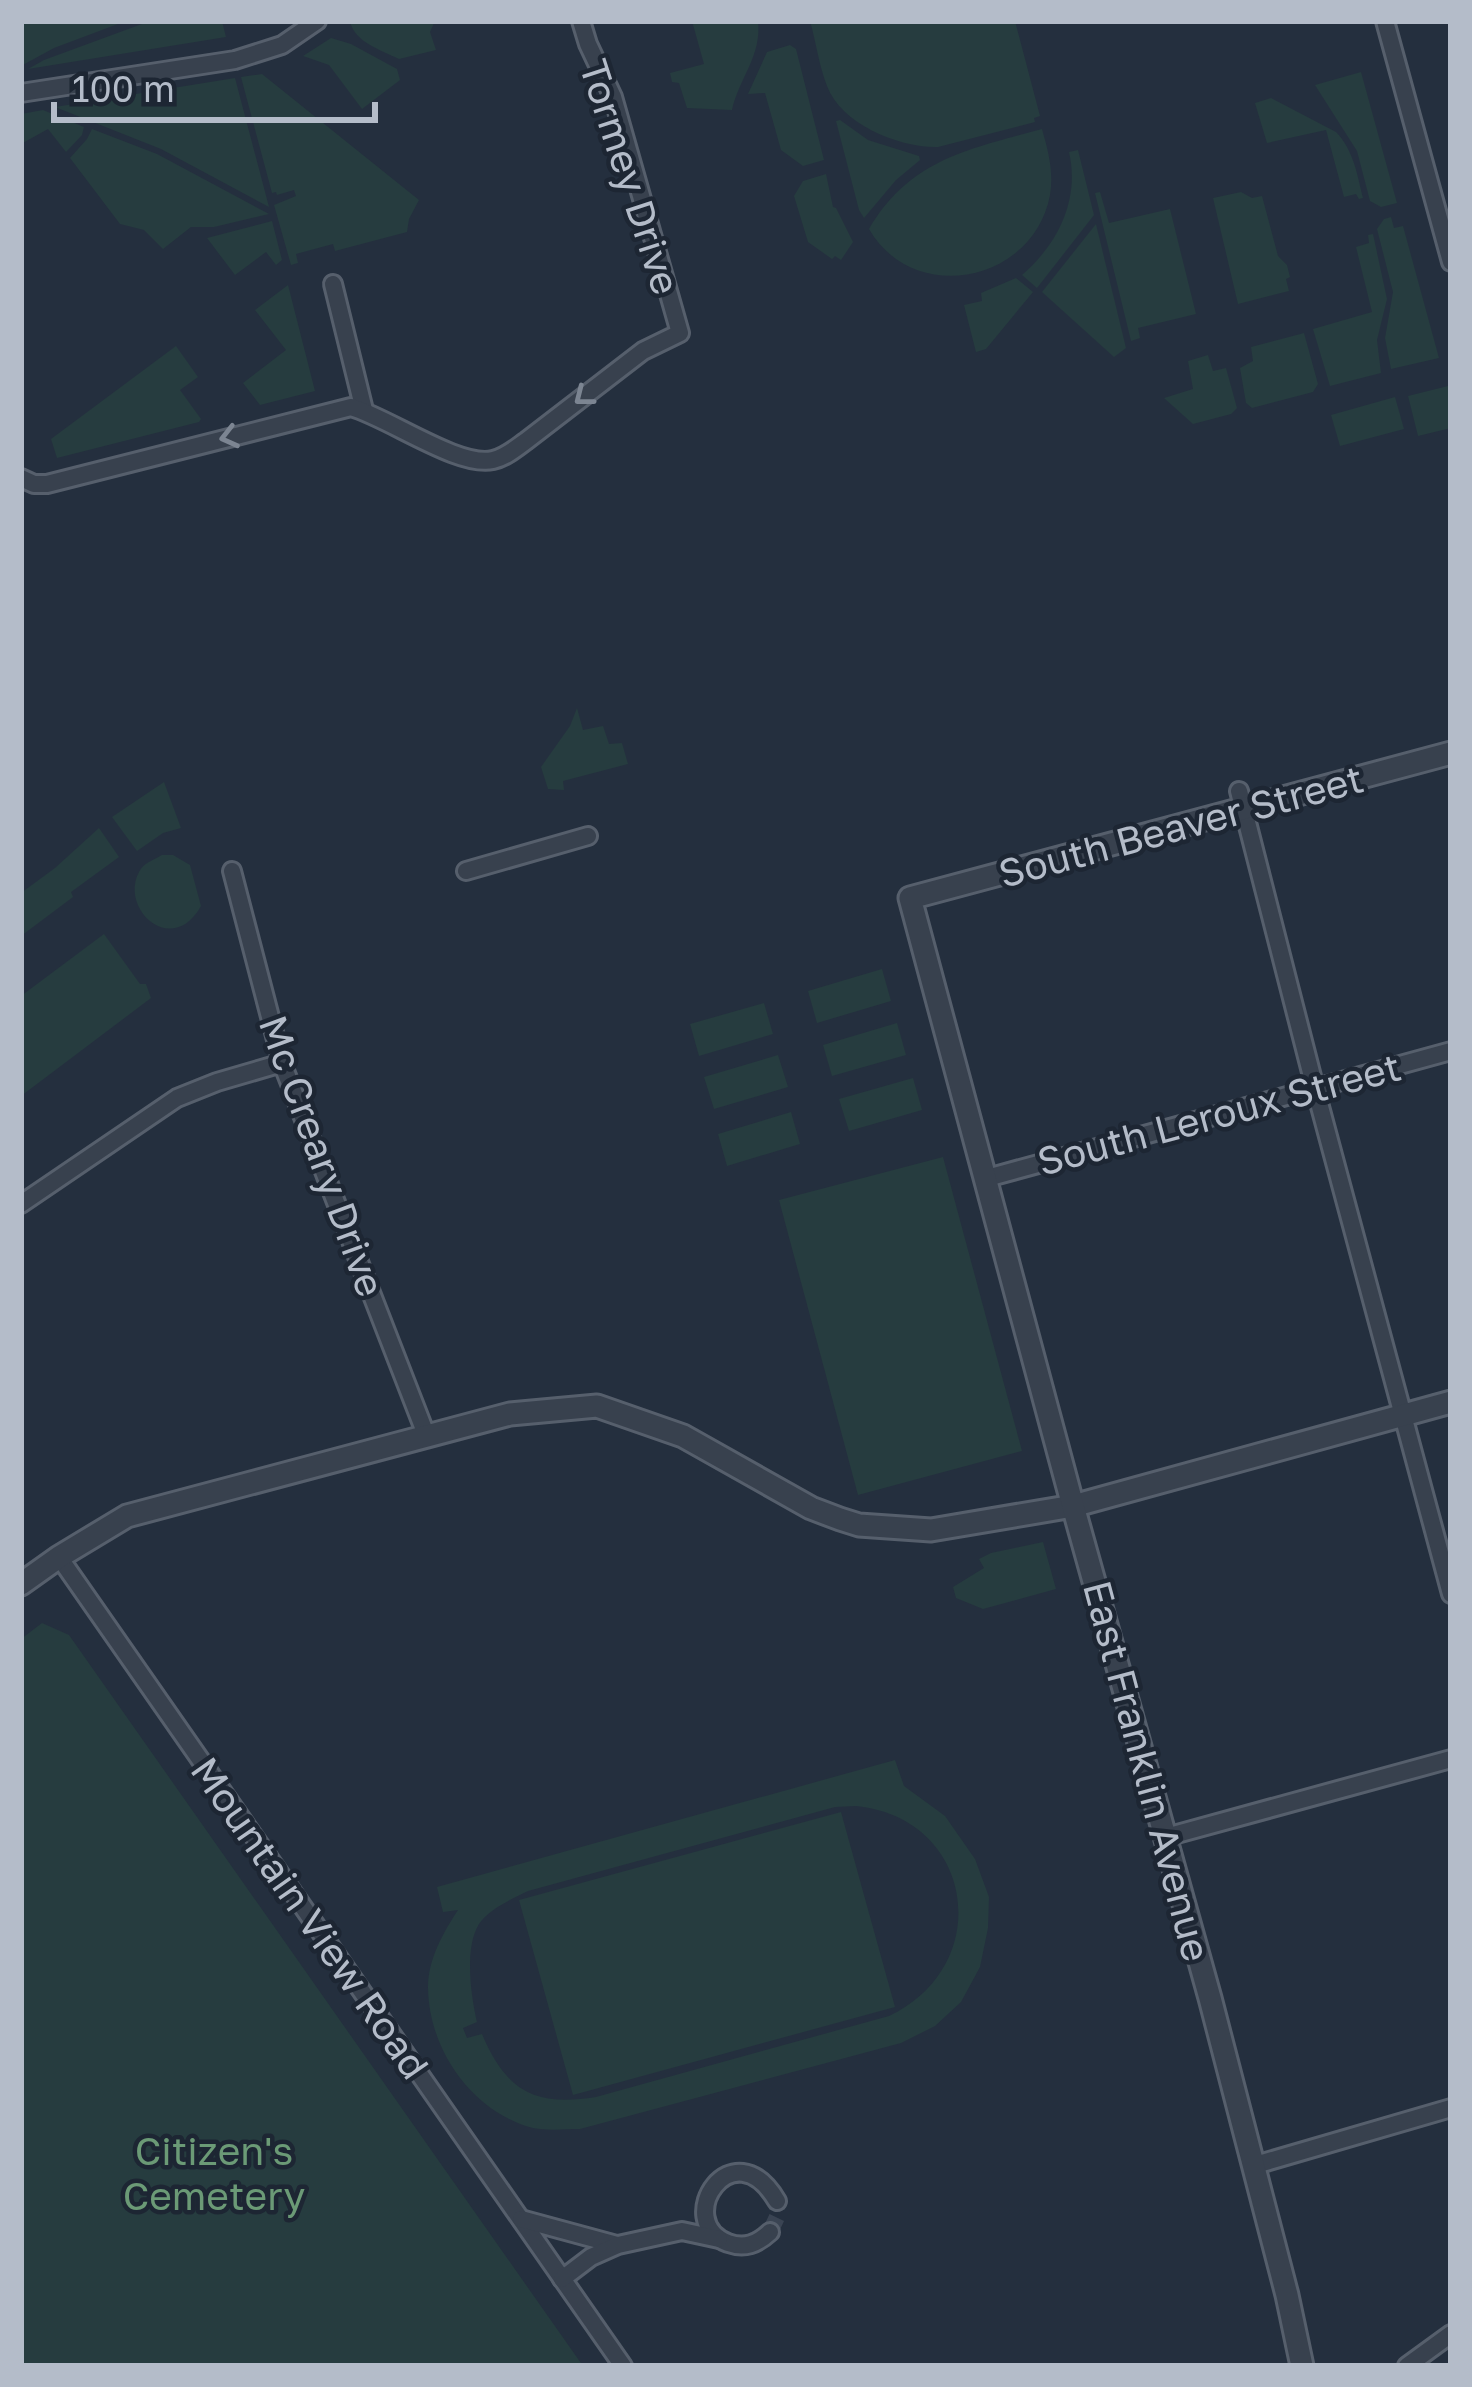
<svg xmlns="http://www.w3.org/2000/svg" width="1472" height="2387" viewBox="0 0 1472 2387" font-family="'Golos Text',sans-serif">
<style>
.green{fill:#263c3f;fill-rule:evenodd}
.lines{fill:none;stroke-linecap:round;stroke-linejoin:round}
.minor-tunnel{stroke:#3a4453;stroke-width:16;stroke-dasharray:16 8;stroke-linecap:butt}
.minor-casing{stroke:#565f6c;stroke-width:22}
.tertiary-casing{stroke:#565f6c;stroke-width:27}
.minor{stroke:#38414e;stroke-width:16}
.tertiary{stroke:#38414e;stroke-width:21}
.oneway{stroke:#7c8592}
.labels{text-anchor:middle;stroke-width:9;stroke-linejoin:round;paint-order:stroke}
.street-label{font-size:39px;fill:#b4bcc9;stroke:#1d2633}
.park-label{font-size:39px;fill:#6b9a76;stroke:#1d2633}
</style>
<rect width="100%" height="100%" fill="#242f3e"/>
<g class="green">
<path d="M 21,21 L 126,21 L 54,48 L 21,66 Z"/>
<path d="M 150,21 L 222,21 L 226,37 L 28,69 L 44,60 Z"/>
<path d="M 350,21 L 435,21 L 430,32 L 436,50 L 399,59 C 381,50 354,42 350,21 Z"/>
<path d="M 692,21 L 758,21 C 762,56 739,78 732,110 L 687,108 L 679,83 L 672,82 L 670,73 L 704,64 Z"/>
<path d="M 810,21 L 1015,21 L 1040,116 L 1034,118 L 1035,122 L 938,147 C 899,148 841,124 827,86 C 819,66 816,42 810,21 Z"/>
<path d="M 331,38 L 351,44 L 397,69 L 400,80 L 362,109 L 329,65 L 303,56 Z"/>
<path d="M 790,45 L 796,49 L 824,160 L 803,166 L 781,150 L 765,93 L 748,94 L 767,52 Z"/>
<path d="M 1361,72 L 1397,203 L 1381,207 L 1370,201 L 1357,151 L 1315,85 Z"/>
<path d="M 262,74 L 419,200 L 409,219 L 407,232 L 335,251 L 333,244 L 296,254 L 298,263 L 291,265 L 274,205 L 296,196 L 294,190 L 277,195 L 276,192 L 272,193 L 241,77 Z"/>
<path d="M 235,78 L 269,207 L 161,149 L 55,107 Z"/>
<path d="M 1271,98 L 1336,132 C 1354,151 1357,174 1363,198 L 1359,199 L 1356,194 L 1344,197 L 1326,130 L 1267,143 L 1255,103 Z"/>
<path d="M 43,110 L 84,127 L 82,135 L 66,152 L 48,129 L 21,144 L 21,114 Z"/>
<path d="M 840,120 L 868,140 L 919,156 L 920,160 L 896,180 L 864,218 L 859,210 L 836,121 Z"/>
<path d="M 92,129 L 157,154 L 269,214 L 214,227 L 191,227 L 163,249 L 144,230 L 120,224 L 70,158 L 87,139 Z"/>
<path d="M 1042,129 C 1048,150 1054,172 1050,195 C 1034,282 914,307 869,229 C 910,159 969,149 1042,129 Z"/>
<path d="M 1078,150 L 1094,215 L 1037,288 L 1022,275 C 1058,244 1080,200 1069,152 Z"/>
<path d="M 826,174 L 833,207 L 836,208 L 853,242 L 841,260 L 835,256 L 832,259 L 808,242 L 794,196 L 803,181 Z"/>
<path d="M 1100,192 L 1109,223 L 1170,209 L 1196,314 L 1138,328 L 1140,338 L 1131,341 L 1095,193 Z"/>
<path d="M 1241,192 L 1252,198 L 1262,196 L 1278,256 L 1287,265 L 1290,277 L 1286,279 L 1289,291 L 1238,304 L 1213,198 Z"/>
<path d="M 1391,217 L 1394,228 L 1403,226 L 1439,358 L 1391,369 L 1385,338 L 1393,292 L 1377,229 L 1384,219 Z"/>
<path d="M 272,221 L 282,260 L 276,265 L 266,252 L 235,275 L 207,238 Z"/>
<path d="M 1096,224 L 1126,348 L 1114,357 L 1042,292 Z"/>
<path d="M 1373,234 L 1387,299 L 1377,340 L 1381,373 L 1330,386 L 1313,329 L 1372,312 L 1356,247 L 1369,243 L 1368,235 Z"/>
<path d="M 1016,278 L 1033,292 L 986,349 L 976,352 L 964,305 L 982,301 L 981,293 Z"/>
<path d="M 288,285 L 315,391 L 260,405 L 243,383 L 286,350 L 255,310 Z"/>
<path d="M 1304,333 L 1318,384 L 1313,392 L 1252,408 L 1246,403 L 1240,368 L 1253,361 L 1251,347 Z"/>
<path d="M 176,346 L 198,377 L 180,390 L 201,419 L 199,422 L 57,458 L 51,439 Z"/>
<path d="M 1208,355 L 1213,371 L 1226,368 L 1237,408 L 1231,414 L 1193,424 L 1164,398 L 1193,389 L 1188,361 Z"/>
<path d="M 1448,386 L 1451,428 L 1418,436 L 1408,396 Z"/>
<path d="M 1395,397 L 1404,429 L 1340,446 L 1331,415 Z"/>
<path d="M 577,708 L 583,730 L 603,726 L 609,744 L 622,743 L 628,764 L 563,781 L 564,790 L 548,789 L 541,767 L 570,726 Z"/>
<path d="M 164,782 L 181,828 L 163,833 L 137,851 L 112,817 Z"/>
<path d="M 99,828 L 119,857 L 71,892 L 73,897 L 21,936 L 21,893 L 55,868 Z"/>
<path d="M 162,855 L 173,855 L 190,865 L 201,906 C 172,958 119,909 139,872 C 143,863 154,860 162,855 Z"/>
<path d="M 104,934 L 140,984 L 146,984 L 151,998 L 21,1096 L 21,996 Z"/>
<path d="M 882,969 L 891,1001 L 817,1023 L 808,991 Z"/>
<path d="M 764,1003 L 773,1034 L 699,1056 L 690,1024 Z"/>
<path d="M 897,1023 L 906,1055 L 832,1076 L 823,1045 Z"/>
<path d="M 778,1055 L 788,1087 L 714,1109 L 704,1077 Z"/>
<path d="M 913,1078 L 922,1110 L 849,1131 L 839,1099 Z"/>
<path d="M 791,1112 L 800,1144 L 727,1166 L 718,1134 Z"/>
<path d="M 943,1157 L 1022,1451 L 858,1495 L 779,1200 Z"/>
<path d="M 1043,1542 L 1056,1589 L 983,1609 L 956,1598 L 953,1587 L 984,1568 L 979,1559 L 991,1553 Z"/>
<path d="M 42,1623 L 69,1635 L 583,2366 L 21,2366 L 21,1639 Z"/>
<path d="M 895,1760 L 904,1786 L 945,1816 L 975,1859 L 989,1897 L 988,1928 L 980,1967 L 961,2002 L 935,2026 L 901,2043 L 580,2129 C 566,2129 548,2131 533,2128 C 472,2112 429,2050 428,1988 C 428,1959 443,1933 458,1910 L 443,1912 L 437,1887 ZM 856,1806 C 975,1818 996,1965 889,2016 L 596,2097 C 535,2107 506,2091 482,2034 L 467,2038 L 463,2028 L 477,2022 C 471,1996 464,1948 479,1924 C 490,1908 512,1899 528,1891 L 835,1807 Z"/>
<path d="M 841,1812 L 895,2007 L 573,2095 L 519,1900 Z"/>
</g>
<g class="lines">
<path class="minor-tunnel" d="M 770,2232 L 777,2217 L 777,2201"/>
<g class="minor-casing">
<g id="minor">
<path d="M 1385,21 L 1451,262"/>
<path d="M 21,93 L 235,60 L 282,45 L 317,21"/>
<path d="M 333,284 L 364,410"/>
<path d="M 21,478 L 34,484 L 47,484 L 351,407 C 389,418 459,468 493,460 C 506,457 516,448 526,441 L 643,351 L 680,333 L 613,97 L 588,44 L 581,21"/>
<path d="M 1239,791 L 1315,1088 L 1451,1594"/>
<path d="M 232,871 L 282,1063 L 427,1437"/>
<path d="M 466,871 L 588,836"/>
<path d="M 987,1178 L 1451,1051"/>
<path d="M 21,1204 L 177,1098 L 217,1082 L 282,1063"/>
<path d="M 59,1557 L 623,2366"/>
<path d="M 1166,1837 L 1451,1759"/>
<path d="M 1252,2166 L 1451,2108"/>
<path d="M 521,2219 L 617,2245"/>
<path d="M 770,2232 C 757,2244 745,2249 728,2243 C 671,2221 733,2126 777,2201"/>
<path d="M 562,2279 L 591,2257 L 618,2245 L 682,2231 L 719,2239"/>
<path d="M 1407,2366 L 1451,2334"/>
</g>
</g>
<g class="tertiary-casing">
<g id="tertiary">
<path d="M 21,1584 L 59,1557 L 127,1516 L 510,1414 L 597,1406 L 683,1436 L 811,1508 L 840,1519 L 859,1525 L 931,1530 L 1073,1506 L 1451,1402"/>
<path d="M 1302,2366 L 1287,2295 L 1210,1998 L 1073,1506 L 910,898 L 1451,753"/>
</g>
</g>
<use href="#minor" class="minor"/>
<use href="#tertiary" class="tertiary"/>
</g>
<defs><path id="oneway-chevron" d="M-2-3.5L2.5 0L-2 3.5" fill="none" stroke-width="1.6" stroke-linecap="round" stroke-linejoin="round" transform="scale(3)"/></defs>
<g class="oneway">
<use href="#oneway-chevron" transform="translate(583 397) rotate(142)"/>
<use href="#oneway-chevron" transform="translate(229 437) rotate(166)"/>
</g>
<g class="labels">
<g class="street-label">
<text transform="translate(630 177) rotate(72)" y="14">Tormey Drive</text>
<text transform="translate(1181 826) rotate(-15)" y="14">South Beaver Street</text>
<text transform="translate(1219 1114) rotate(-15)" y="14">South Leroux Street</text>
<text transform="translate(322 1156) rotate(70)" y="14">Mc Creary Drive</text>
<text transform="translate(1147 1771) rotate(75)" y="14">East Franklin Avenue</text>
<text transform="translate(310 1918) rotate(55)" y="14">Mountain View Road</text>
</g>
<g class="park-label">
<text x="214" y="2165">Citizen's<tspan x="214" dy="45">Cemetery</tspan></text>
</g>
</g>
<rect width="1472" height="2387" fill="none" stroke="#b4bcc9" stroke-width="48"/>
<path d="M54 102v18h321v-18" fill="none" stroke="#b4bcc9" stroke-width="6"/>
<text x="72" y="102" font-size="36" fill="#b4bcc9" stroke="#1d2633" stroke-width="9" paint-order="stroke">100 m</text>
</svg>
